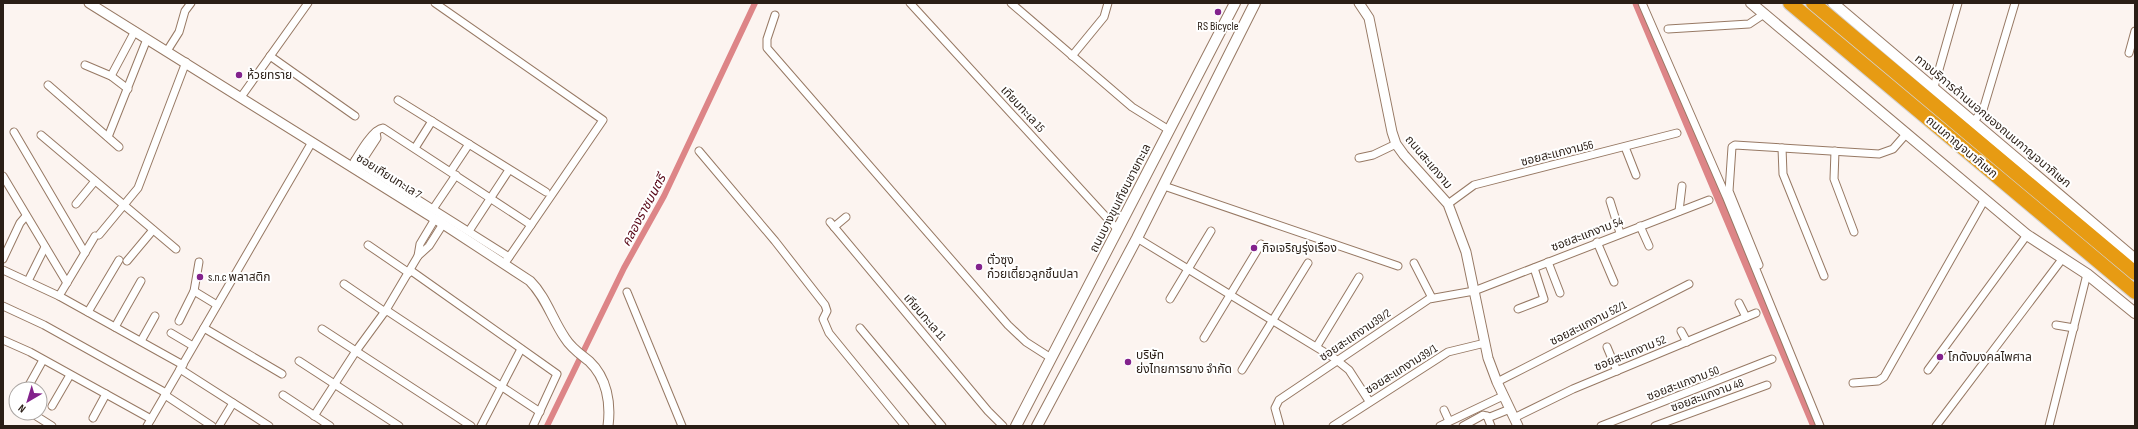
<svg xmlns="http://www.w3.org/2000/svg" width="2138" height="429" viewBox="0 0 2138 429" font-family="'Sofia Sans Condensed','Noto Sans Thai',sans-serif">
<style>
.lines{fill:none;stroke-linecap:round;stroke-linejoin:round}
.canal{stroke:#dd8587;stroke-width:6}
.river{stroke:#dd8587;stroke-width:11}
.minor-casing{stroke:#977964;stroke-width:9}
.tertiary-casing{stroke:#977964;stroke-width:11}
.secondary-casing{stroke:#977964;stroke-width:12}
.motorway-casing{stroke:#d4d2d0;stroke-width:16}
.minor{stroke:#fff;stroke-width:7}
.tertiary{stroke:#fff;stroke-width:9}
.secondary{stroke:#fff;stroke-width:10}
.motorway{stroke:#e79b13;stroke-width:14}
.poi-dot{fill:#83228c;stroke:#fff;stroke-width:1.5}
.labels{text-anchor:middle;stroke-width:4;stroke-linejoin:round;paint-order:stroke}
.poi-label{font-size:12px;fill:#2a1e16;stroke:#fff;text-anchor:start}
.street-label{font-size:12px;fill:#2a1e16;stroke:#fff}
.water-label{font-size:13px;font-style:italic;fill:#580716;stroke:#fff}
</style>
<rect width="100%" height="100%" fill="#fcf4f0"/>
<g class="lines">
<path class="canal" d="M 547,426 L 624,268 L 664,196 L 755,3"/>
<path class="river" d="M 1638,3 L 1816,426"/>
<g class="minor-casing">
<g id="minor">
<path d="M 435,3 L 603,120 L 505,263"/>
<path d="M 910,3 L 1118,230"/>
<path d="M 1011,3 L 1132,107 L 1169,130"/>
<path d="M 1642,3 L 1726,196 L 1820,426"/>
<path d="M 775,15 L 767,39 L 767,48 L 1008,325 L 1026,342 L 1051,358"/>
<path d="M 1668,29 L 1749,24 L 1764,14"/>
<path d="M 167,51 L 179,32 L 185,11 L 191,3"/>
<path d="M 2129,53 L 2135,31"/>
<path d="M 270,56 L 355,116"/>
<path d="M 1072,56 L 1104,17 L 1108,3"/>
<path d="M 85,65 L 111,76 L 128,89"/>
<path d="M 111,76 L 135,31"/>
<path d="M 48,85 L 119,147"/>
<path d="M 1934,87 L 1958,3"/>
<path d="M 241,97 L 308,3"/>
<path d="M 398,100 L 546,192"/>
<path d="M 1974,121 L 1983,110 L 2015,3"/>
<path d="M 14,132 L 85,253"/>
<path d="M 41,135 L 176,249"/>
<path d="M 108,137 L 147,39"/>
<path d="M 1625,147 L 1636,175"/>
<path d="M 415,148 L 432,121"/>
<path d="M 1782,148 L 1783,174 L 1824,276"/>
<path d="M 699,151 L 775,241 L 825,305 L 827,311 L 823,319 L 829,333 L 905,426"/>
<path d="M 1835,151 L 1834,179 L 1854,232"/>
<path d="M 1359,158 L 1373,155 L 1396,144"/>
<path d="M 355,160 L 509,257"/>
<path d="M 351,167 C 357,157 372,129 383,128 L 531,225"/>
<path d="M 358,167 L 377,138 L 376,132"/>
<path d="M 451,171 L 469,144"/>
<path d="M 3,176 L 67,283"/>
<path d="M 1164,186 L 1398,266"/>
<path d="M 1610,201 L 1620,233"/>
<path d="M 76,204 L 95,181"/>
<path d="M 1448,204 L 1474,185 L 1677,133"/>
<path d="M 433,209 L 456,175"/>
<path d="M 1679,211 L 1682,186"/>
<path d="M 830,222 L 988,411 L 1003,426"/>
<path d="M 1640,226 L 1649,246"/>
<path d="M 834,227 L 846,217"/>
<path d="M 469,231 L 509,170"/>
<path d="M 99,235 L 138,188 L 186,62"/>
<path d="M 1137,238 L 1334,358 L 1349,370 L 1369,401"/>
<path d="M 1597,242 L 1614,282"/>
<path d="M 368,245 L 409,273"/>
<path d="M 418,256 L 420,244 L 435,219"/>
<path d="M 3,259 L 20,223 L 26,216"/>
<path d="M 127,261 L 153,230"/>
<path d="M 1548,262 L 1560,293"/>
<path d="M 1414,263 L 1432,298"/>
<path d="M 1759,265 L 1729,191 L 1732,147 L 1735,145 L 1879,154 L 1893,149 L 1907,133"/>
<path d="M 3,270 L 59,296 L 183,365"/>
<path d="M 410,270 L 557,374 L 533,426"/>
<path d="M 28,281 L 45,247"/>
<path d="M 344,284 L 385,312"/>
<path d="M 194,291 L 217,305"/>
<path d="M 627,292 L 682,426"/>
<path d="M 59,296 L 95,236"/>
<path d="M 1170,299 L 1211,231"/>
<path d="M 1739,303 L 1746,317"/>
<path d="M 3,306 L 44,325 L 166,393"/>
<path d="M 1518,309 L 1544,299 L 1534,268"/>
<path d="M 386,310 L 540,412"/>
<path d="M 88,312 L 119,260"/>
<path d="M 179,321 L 194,291 L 199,262"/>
<path d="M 2056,325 L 2074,328"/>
<path d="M 115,327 L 141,281"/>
<path d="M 204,328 L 282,374"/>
<path d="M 860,328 L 942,426"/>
<path d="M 322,329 L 471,426"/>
<path d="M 1681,331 L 1687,342"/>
<path d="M 171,333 L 193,346"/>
<path d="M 1204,338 L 1261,244"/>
<path d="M 3,340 L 30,352 L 151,419"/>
<path d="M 141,341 L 155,316"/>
<path d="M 1317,346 L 1359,277"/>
<path d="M 1607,347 L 1617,371"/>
<path d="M 299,361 L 399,426"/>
<path d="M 180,369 L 269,426"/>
<path d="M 1242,370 L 1308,263"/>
<path d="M 1928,370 L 2027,235"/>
<path d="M 1497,382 L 1689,284"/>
<path d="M 1853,383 L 1878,381 L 1884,377 L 1985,199"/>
<path d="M 28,387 L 43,360"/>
<path d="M 165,395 L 212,426"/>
<path d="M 283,395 L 330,426"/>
<path d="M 52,406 L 70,375"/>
<path d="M 1444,410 L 1449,421"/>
<path d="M 33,414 L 52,426"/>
<path d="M 314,416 L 356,351 L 386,310 L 418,256 L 429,246 L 443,224"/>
<path d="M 1487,416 L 1491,426"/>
<path d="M 93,418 L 106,394"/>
<path d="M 1514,418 L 1573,389 L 1756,313"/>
<path d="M 147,426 L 312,142"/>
<path d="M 219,426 L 233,403"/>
<path d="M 481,426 L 521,349"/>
<path d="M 1280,426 L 1275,408 L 1279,400 L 1429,299 L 1474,291 L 1709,200"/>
<path d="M 1333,426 L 1448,352 L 1485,343"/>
<path d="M 1440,426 L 1503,396"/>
<path d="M 1463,426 L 1483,415 L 1490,417 L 1510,409"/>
<path d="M 1601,426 L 1772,359"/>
<path d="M 1655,426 L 1767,385"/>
<path d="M 1936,426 L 2063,258"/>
<path d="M 2049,426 L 2087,274"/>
</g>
</g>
<g class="tertiary-casing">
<g id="tertiary">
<path d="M 89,3 L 443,224 L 530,281 C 546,297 552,319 565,338 C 571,348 580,354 589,361 C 607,378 611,403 608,426"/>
<path d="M 1359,3 L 1369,18 L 1392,132 L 1396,144 L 1404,155 L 1448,204 L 1466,252 L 1488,358 L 1497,382 L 1518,426"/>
</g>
</g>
<g class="secondary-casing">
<g id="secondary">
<path d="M 1751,3 L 2027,235 L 2087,274 L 2135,313"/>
<path d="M 1833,3 L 2135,259"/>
<path d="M 1016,426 L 1235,3"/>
<path d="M 1037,426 L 1137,238 L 1255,3"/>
</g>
</g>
<g class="motorway-casing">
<g id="motorway">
<path d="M 1790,3 L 2135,292"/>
<path d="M 1813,3 L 2135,273"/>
</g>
</g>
<use href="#minor" class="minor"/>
<use href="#tertiary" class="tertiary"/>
<use href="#secondary" class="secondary"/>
<use href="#motorway" class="motorway"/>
</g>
<g class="poi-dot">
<circle cx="1218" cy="12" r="4"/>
<circle cx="239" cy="75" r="4"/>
<circle cx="1254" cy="248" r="4"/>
<circle cx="979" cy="267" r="4"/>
<circle cx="200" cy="277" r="4"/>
<circle cx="1940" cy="357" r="4"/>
<circle cx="1128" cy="362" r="4"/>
</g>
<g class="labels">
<g class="poi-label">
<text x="1218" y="30" text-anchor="middle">RS Bicycle</text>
<text x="247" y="79">ห้วยทราย</text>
<text x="1262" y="252">กิจเจริญรุ่งเรือง</text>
<text x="987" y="264">ตั่วซุง<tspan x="987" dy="14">ก๋วยเตี๋ยวลูกชิ้นปลา</tspan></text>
<text x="208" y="281">s.n.c พลาสติก</text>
<text x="1136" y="359">บริษัท<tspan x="1136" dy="14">ย่งไทยการยาง จำกัด</tspan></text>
<text x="1948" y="361">โกดังมงคลไพศาล</text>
</g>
<g class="street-label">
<text transform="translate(1023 109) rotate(47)" y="4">เทียนทะเล 15</text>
<text transform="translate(1993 121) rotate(40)" y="4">ทางบริการด้านนอกของถนนกาญจนาภิเษก</text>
<text transform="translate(1962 147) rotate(40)" y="4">ถนนกาญจนาภิเษก</text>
<text transform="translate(1557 153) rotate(-14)" y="4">ซอยสะแกงาม56</text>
<text transform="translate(1429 162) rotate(50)" y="4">ถนนสะแกงาม</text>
<text transform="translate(389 176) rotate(32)" y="4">ซอยเทียนทะเล 7</text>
<text transform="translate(1120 198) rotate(-63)" y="4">ถนนบางขุนเทียนชายทะเล</text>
<text transform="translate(1587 234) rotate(-21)" y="4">ซอยสะแกงาม 54</text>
<text transform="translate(925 317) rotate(49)" y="4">เทียนทะเล 11</text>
<text transform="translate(1588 323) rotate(-27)" y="4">ซอยสะแกงาม 52/1</text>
<text transform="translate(1355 335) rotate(-34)" y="4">ซอยสะแกงาม39/2</text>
<text transform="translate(1630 353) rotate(-22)" y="4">ซอยสะแกงาม 52</text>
<text transform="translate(1401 369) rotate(-32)" y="4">ซอยสะแกงาม39/1</text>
<text transform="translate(1683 383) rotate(-21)" y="4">ซอยสะแกงาม 50</text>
<text transform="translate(1707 395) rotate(-20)" y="4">ซอยสะแกงาม 48</text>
</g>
<g class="water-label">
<text transform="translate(643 210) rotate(-62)" y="5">คลองราชมนตรี</text>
</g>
</g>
<rect width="2138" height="429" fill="none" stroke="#2a1e16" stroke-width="8"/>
<g transform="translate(28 401) rotate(218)"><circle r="19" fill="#ffffff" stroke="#aaa5a2"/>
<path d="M0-3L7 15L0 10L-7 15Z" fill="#83228c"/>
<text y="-6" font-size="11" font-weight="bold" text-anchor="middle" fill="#2a1e16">N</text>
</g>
</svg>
